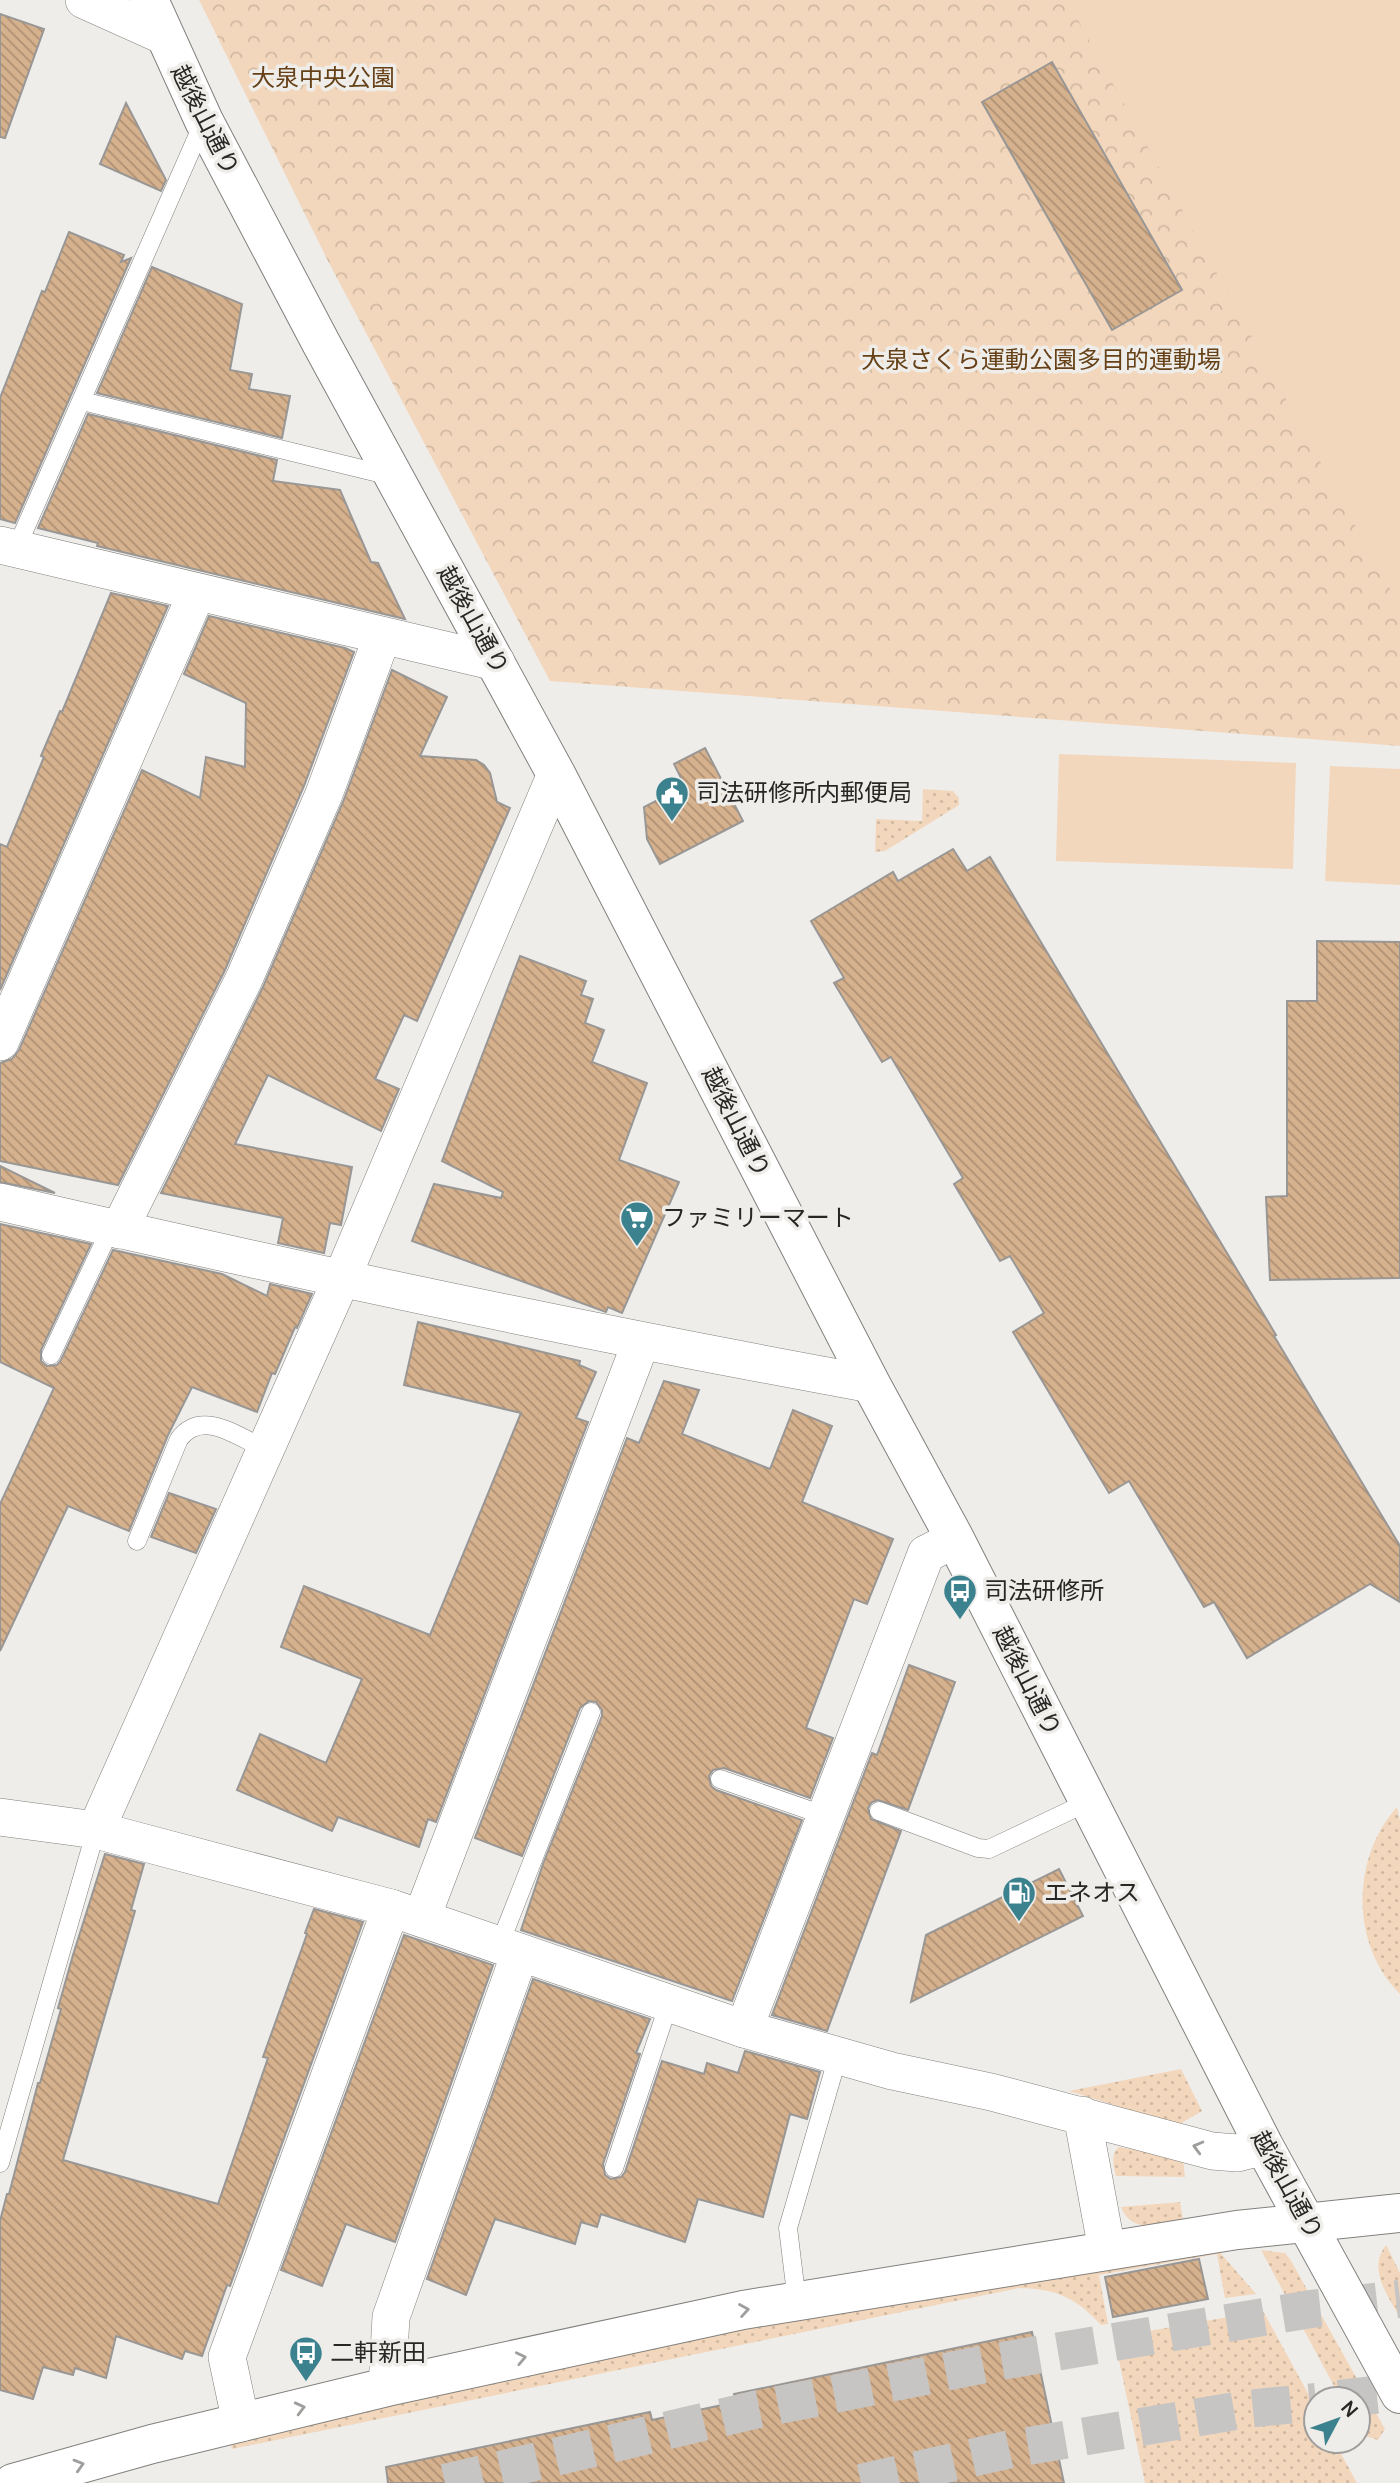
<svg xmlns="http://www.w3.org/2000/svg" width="1400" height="2483" viewBox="0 0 1400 2483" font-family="Manrope,'Noto Sans JP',sans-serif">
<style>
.grass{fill:url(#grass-dots)}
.park{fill:url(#park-crowns)}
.pitch{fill:#f3d7bc}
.building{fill:url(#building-back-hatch);stroke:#999795;stroke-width:2}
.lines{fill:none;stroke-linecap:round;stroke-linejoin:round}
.highway-tunnel{stroke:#c7c5c3;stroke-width:38;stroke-dasharray:38 19;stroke-linecap:butt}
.lane-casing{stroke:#82807e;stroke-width:19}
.street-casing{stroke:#82807e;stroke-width:38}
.secondary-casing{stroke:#82807e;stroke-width:40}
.lane{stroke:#fff;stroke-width:18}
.street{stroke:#fff;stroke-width:37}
.secondary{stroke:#fff;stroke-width:38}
.oneway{stroke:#9e9e9d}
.labels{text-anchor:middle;stroke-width:7;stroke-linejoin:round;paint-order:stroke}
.park-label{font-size:24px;fill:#664117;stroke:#efedea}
.street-label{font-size:24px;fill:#282726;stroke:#efedea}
.poi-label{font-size:24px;fill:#282726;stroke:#efedea;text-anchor:start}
</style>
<defs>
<pattern id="grass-dots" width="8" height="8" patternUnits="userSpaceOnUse" patternTransform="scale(1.75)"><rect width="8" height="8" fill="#f3d7bc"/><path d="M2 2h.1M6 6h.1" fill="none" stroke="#d0b9a1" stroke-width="1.8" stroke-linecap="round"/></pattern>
<pattern id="park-crowns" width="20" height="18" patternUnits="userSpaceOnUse" patternTransform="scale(1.75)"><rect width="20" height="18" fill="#f3d7bc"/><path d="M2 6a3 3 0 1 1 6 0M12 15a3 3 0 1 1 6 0" fill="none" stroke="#d0b9a1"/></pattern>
<pattern id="building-back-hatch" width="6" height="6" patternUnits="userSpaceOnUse" patternTransform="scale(1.75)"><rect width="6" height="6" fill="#d6b18d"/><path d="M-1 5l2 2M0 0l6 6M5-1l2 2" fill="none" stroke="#ae9073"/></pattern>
</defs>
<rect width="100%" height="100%" fill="#efedea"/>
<g class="grass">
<path d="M 923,789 L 953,791 L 959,798 L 959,805 L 885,851 L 875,852 L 876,819 L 922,821 Z"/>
<path d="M 1397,1807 L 1400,1821 L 1400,1994 C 1350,1945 1351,1858 1397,1807 Z"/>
<path d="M 1181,2069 L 1202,2111 L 1178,2125 L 1069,2091 Z"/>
<path d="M 1119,2147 L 1183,2159 L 1185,2177 L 1116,2176 C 1114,2166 1110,2154 1119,2147 Z"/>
<path d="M 1180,2202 L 1183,2219 C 1159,2223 1133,2236 1121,2207 Z"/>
<path d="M 1386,2245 L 1400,2273 L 1400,2318 C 1388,2295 1367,2270 1386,2245 Z"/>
<path d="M 1217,2249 L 1256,2294 L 1225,2298 L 1217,2254 L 1099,2275 L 1108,2324 L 1101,2325 C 1075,2297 1057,2289 1019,2288 L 232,2449 L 230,2441 L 704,2336 Z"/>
<path d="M 1261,2250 L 1285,2253 L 1290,2259 L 1385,2429 L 1378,2440 L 1359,2434 L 1358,2399 L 1341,2399 Z"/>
<path d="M 1263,2311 L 1316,2408 L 1316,2441 L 1334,2441 L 1357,2483 L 1145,2483 L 1114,2337 Z"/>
</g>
<path class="park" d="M 199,0 L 1400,0 L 1400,746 L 550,681 L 328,261 Z"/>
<g class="pitch">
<path d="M 1067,0 L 1400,0 L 1400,607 Z"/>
<path d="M 1059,754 L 1296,763 L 1293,869 L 1056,861 Z"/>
<path d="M 1330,766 L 1400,769 L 1400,885 L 1325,881 Z"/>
</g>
<g class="building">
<path d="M 0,14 L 44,29 L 5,138 L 0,137 Z"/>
<path d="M 1052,62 L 1182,290 L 1112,330 L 982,102 Z"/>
<path d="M 126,103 L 166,180 L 161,191 L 100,164 Z"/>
<path d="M 69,232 L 124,255 L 121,262 L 131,258 L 15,523 L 0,519 L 0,398 L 42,291 L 45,292 Z"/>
<path d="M 152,267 L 242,304 L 230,370 L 252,374 L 249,389 L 290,396 L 282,438 L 97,393 Z"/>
<path d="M 88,414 L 277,460 L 273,481 L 340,490 L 371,562 L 378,563 L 405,619 L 97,546 L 98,543 L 38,528 Z"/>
<path d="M 111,593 L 168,606 L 0,990 L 0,844 L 7,847 L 44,757 L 41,756 L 60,711 L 62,712 Z"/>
<path d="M 209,616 L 345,648 L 354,652 L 304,786 L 225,970 L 118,1185 L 0,1161 L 0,1063 L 12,1059 L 19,1050 L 142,770 L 200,798 L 206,757 L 245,767 L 246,703 L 184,674 Z"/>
<path d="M 392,670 L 447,697 L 420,756 L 476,760 L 484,765 L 490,773 L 497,802 L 510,808 L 417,1021 L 404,1015 L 375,1079 L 399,1089 L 381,1131 L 268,1075 L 235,1144 L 352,1167 L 341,1225 L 330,1223 L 324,1253 L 278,1243 L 283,1218 L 161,1193 L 263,987 L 343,802 Z"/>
<path d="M 705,748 L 743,821 L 660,864 L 647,839 L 644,807 L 685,786 L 674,764 Z"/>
<path d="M 953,849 L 967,871 L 990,857 L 1276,1335 L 1274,1336 L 1400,1546 L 1400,1602 L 1370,1584 L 1247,1658 L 1214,1602 L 1204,1607 L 1129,1481 L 1109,1493 L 1013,1332 L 1044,1313 L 1010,1256 L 1000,1261 L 954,1184 L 963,1178 L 891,1057 L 882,1062 L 834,983 L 844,978 L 811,921 L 893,872 L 898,881 Z"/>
<path d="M 1317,941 L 1400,942 L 1400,1278 L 1270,1280 L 1266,1197 L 1287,1196 L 1287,1001 L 1317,1001 Z"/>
<path d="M 520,956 L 586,981 L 581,995 L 593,999 L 585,1023 L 604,1030 L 592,1062 L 647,1083 L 619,1160 L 679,1182 L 622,1313 L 608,1307 L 606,1312 L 412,1241 L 434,1184 L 501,1198 L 503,1192 L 442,1161 Z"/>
<path d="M 0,1166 L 55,1193 L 0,1182 Z"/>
<path d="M 0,1224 L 91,1244 L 41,1350 L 41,1361 L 47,1366 L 57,1365 L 61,1360 L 113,1250 L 222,1274 L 267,1296 L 270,1284 L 312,1294 L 297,1328 L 295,1327 L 275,1374 L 272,1373 L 257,1412 L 192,1387 L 168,1435 L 129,1531 L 68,1506 L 0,1651 L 0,1504 L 54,1388 L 0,1362 Z"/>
<path d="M 418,1322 L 580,1361 L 579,1365 L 596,1372 L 576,1418 L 588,1422 L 436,1822 L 428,1819 L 419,1847 L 338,1817 L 332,1831 L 237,1790 L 260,1734 L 326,1763 L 362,1679 L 281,1647 L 304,1586 L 430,1635 L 521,1413 L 404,1385 Z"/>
<path d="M 664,1381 L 699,1390 L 682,1434 L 770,1469 L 793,1410 L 832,1426 L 802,1502 L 893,1539 L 867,1604 L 854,1599 L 806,1728 L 833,1738 L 810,1798 L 724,1768 L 713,1770 L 709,1776 L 711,1786 L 716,1790 L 802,1820 L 732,2001 L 521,1930 L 543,1864 L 602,1716 L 602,1710 L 596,1702 L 589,1701 L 580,1708 L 522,1856 L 475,1838 L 627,1438 L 639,1443 Z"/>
<path d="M 169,1493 L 216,1509 L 196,1553 L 151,1537 Z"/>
<path d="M 909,1665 L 955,1682 L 908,1810 L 878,1800 L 872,1802 L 868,1808 L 871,1819 L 901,1831 L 827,2031 L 772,2015 L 872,1753 L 877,1755 Z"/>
<path d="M 105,1854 L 144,1864 L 131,1910 L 135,1911 L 123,1953 L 63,2160 L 218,2204 L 268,2058 L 263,2057 L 307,1934 L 305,1933 L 314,1909 L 363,1922 L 230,2286 L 227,2285 L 202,2356 L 185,2351 L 182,2359 L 116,2336 L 106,2378 L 75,2368 L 73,2375 L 43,2367 L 33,2399 L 0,2390 L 0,2221 L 7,2194 L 9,2194 L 38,2083 L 40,2083 L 61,2009 L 58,2008 L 73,1955 Z"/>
<path d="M 1059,1869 L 1083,1916 L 911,2002 L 926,1935 Z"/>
<path d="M 404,1935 L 493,1965 L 395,2242 L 346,2224 L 322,2286 L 281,2270 Z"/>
<path d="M 533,1979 L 650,2019 L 636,2053 L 640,2054 L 603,2164 L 605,2175 L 611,2179 L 621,2177 L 625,2172 L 662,2061 L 704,2074 L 707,2063 L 738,2073 L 745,2051 L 820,2072 L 807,2119 L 790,2114 L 763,2217 L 698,2199 L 685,2242 L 601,2214 L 597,2227 L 581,2222 L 575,2244 L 495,2219 L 466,2295 L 427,2279 Z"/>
<path d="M 1199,2259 L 1208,2299 L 1113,2317 L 1105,2277 Z"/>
<path d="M 1032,2332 L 1064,2483 L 388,2483 L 386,2467 L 650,2412 L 652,2420 L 736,2402 L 734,2394 Z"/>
</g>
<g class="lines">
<g class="highway-tunnel">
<path d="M 1339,2399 L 1400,2392"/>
<path d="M 445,2483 L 754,2410 L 995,2362 L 1311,2309 L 1400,2299"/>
<path d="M 861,2483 L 1011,2449 L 1247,2409 L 1316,2402"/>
</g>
<g class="lane-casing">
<g id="lane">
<path d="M 82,401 L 391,476"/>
<path d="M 16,549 L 204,121"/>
<path d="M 51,1355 L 108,1234 L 108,1227"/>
<path d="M 137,1541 L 179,1439 C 202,1408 238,1437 265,1449"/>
<path d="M 720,1779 L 826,1816"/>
<path d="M 879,1811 L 978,1848 L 989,1849 L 1088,1802"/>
<path d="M 499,1946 L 591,1712"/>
<path d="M 0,2163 L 96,1830"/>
<path d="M 614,2168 L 669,2003"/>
<path d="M 797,2302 L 788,2228 L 838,2056"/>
</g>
</g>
<g class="street-casing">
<g id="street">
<path d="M 84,0 L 164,36"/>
<path d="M 0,545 L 496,662"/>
<path d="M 0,1042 L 197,592"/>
<path d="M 0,1202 C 289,1269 579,1331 871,1384"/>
<path d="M 119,1230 L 244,979 L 324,794 L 382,637"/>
<path d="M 0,1817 L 96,1830 L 391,1908 L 744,2029 L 892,2071 L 991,2092 L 1212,2151 L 1237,2153 L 1264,2146"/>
<path d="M 96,1830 L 341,1280 L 556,774"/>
<path d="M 422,1917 L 641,1342"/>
<path d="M 744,2029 L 926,1554 L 955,1539"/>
<path d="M 1082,2115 L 1107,2250"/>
<path d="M 387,2387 L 391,2317 L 520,1953"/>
<path d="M 241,2423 L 227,2357 L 391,1908"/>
</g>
</g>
<g class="secondary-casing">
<g id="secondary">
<path d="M 149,0 L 204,121 L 321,343 L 556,774 L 871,1384 L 955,1539 L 1264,2146 L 1400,2394"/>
<path d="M 13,2483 L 152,2444 L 387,2387 L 743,2310 L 1237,2230 L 1400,2213"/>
</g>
</g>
<use href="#lane" class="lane"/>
<use href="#street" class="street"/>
<use href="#secondary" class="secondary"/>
</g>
<defs><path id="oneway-chevron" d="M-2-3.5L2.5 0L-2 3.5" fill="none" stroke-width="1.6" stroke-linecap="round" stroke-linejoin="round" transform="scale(1.75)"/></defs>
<g class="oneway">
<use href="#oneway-chevron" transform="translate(1198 2147) rotate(-165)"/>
<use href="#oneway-chevron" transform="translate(744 2310) rotate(-10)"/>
<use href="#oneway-chevron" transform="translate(521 2358) rotate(-12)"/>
<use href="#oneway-chevron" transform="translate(300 2408) rotate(-14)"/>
<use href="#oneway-chevron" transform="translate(79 2465) rotate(-16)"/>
</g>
<defs>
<g id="civic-pin" transform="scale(1.75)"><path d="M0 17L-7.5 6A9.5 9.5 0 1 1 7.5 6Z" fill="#3c828e" stroke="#efedea"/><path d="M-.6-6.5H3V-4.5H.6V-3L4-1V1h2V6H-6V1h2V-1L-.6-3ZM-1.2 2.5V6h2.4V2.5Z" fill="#fff"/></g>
<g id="supermarket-pin" transform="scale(1.75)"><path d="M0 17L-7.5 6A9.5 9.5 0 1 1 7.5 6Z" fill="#3c828e" stroke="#efedea"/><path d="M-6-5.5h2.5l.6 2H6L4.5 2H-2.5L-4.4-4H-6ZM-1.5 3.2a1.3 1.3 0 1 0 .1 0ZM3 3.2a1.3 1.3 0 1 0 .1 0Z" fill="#fff"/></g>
<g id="bus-pin" transform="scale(1.75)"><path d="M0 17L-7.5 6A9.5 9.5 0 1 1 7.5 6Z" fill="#3c828e" stroke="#efedea"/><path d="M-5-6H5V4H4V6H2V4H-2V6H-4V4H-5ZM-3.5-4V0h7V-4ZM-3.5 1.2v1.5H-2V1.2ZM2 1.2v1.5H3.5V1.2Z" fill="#fff"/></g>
<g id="fuel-pin" transform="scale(1.75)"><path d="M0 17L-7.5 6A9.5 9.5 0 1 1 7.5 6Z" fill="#3c828e" stroke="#efedea"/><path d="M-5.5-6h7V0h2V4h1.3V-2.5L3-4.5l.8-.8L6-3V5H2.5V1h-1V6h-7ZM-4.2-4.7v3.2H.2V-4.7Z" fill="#fff"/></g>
</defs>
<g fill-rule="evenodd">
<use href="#civic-pin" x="672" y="793"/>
<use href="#supermarket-pin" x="637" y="1218"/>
<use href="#bus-pin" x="960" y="1591"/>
<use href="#fuel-pin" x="1019" y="1893"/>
<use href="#bus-pin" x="306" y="2353"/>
</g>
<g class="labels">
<g class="park-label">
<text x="323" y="86">大泉中央公園</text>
<text x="1041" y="368">大泉さくら運動公園多目的運動場</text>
</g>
<g class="street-label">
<text transform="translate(205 120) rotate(63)" y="8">越後山通り</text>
<text transform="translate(473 620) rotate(61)" y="8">越後山通り</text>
<text transform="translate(736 1122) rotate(63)" y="8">越後山通り</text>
<text transform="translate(1027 1681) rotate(63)" y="8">越後山通り</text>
<text transform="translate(1287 2185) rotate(61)" y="8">越後山通り</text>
</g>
<g class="poi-label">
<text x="696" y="801">司法研修所内郵便局</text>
<text x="662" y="1226">ファミリーマート</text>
<text x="984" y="1599">司法研修所</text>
<text x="1044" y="1901">エネオス</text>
<text x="330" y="2361">二軒新田</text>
</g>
</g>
<g transform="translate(1337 2420) rotate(49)"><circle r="33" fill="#efedea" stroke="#9f9e9c" stroke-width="2"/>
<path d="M0-5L12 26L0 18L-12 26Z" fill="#3c828e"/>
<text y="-10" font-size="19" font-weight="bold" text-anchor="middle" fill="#282726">N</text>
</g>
</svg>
